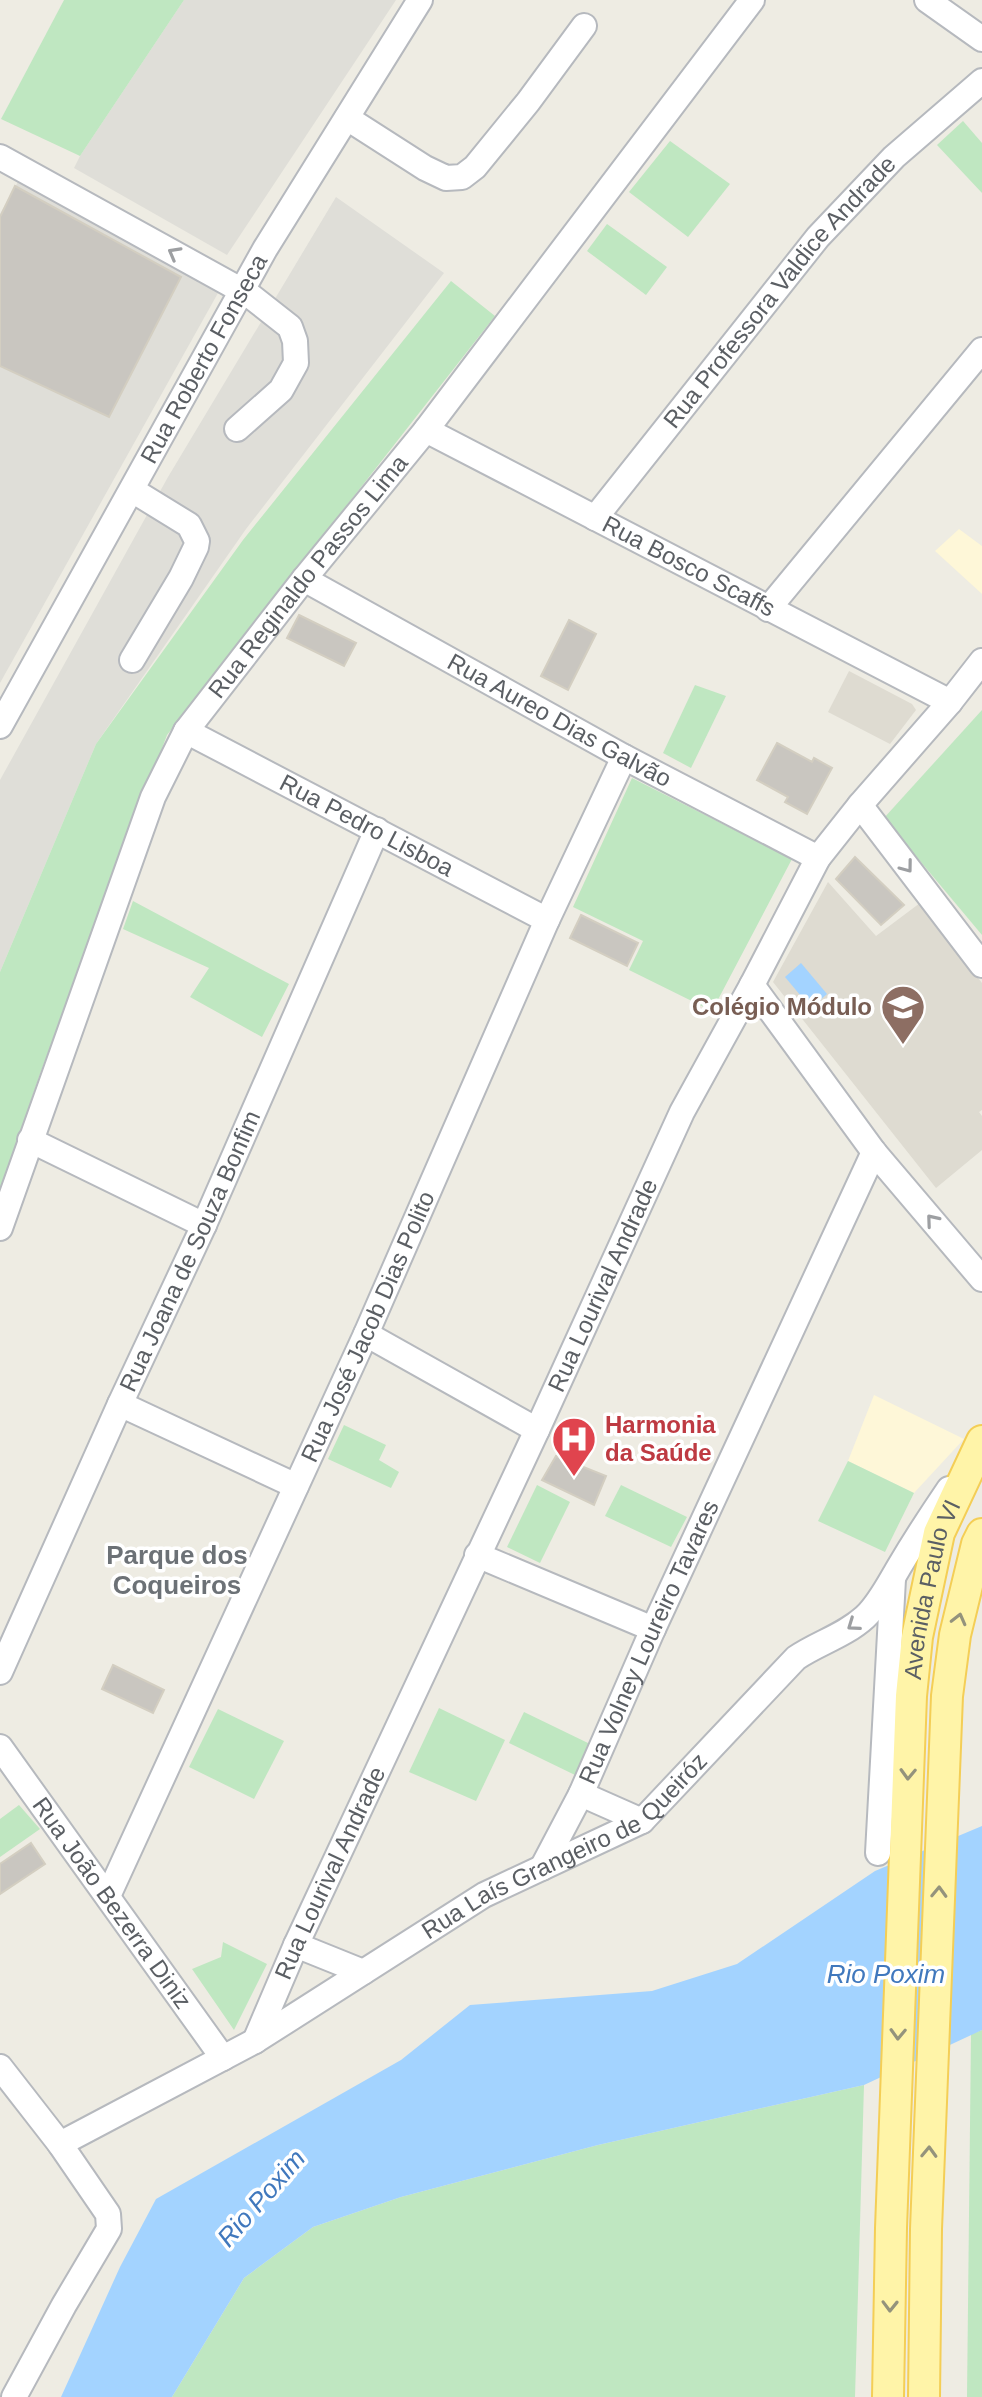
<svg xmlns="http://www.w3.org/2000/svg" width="982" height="2397" viewBox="0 0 982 2397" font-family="Helvetica,sans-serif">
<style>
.commercial{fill:#fef7d8}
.industrial{fill:#dfded8}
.education{fill:#dedbd1}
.green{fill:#bfe7c1}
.water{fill:#a3d3ff}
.building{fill:#c9c6c0;stroke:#d3cec1;stroke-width:2}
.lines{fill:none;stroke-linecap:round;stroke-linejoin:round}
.minor-casing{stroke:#b6b9be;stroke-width:28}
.major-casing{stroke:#f4ce56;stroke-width:34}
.minor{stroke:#fff;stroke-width:24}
.major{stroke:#fff4a8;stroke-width:30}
.oneway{stroke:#9d9fa2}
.oneway2{stroke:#94937c}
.labels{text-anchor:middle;stroke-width:7;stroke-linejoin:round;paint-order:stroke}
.street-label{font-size:24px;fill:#5b5f64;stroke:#fff}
.education-label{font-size:24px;font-weight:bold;fill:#785e54;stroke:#fff;text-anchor:end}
.health-label{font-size:24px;font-weight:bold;fill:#be3a42;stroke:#fff;text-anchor:start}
.neighbourhood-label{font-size:26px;font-weight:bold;fill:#6c7176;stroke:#fff}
.water-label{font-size:26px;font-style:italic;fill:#4078bd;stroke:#fff}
</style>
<rect width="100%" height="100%" fill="#eeece3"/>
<g class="commercial">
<path d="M 959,529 L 982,546 L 982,594 L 935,551 Z"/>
<path d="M 874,1395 L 964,1439 L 914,1493 L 848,1461 Z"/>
</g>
<g class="industrial">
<path d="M 184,0 L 396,0 L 227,255 L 74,168 L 80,156 Z"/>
<path d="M 19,180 L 218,293 L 0,683 L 0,214 Z"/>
<path d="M 336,197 L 444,273 L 246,529 L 96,744 L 0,972 L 0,780 L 168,477 Z"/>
</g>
<g class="education">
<path d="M 849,671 L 912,704 L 916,710 L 890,744 L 828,712 Z"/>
<path d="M 828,882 L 876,936 L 920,903 L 982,983 L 982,1110 L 979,1112 L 982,1116 L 982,1150 L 936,1188 L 773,982 Z"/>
</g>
<g class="green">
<path d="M 64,0 L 184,0 L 80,156 L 1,119 Z"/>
<path d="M 963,121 L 982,143 L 982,193 L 937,145 Z"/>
<path d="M 670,141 L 730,184 L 688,237 L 629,192 Z"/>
<path d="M 607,224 L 667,267 L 646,295 L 587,251 Z"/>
<path d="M 451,281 L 495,316 L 167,735 L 40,1074 L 0,1191 L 0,972 L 96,744 L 243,540 Z"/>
<path d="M 695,685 L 726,696 L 691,768 L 663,753 Z"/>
<path d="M 982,710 L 982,935 L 884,818 Z"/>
<path d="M 632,778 L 792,859 L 712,1011 L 629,970 L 643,941 L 573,907 Z"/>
<path d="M 133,901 L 289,984 L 262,1037 L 190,997 L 209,968 L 123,929 Z"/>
<path d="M 344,1425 L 386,1445 L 379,1460 L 399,1472 L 391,1488 L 328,1459 Z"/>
<path d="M 848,1461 L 914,1493 L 885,1552 L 818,1521 Z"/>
<path d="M 537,1485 L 570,1502 L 540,1563 L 507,1547 Z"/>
<path d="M 621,1485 L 687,1517 L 671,1547 L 605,1516 Z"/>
<path d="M 439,1708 L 505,1740 L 476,1801 L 409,1772 Z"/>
<path d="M 218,1709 L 284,1741 L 254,1799 L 189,1767 Z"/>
<path d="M 524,1712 L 590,1744 L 575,1775 L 509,1743 Z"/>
<path d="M 19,1805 L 40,1829 L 0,1857 L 0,1819 Z"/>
<path d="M 223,1942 L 267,1964 L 234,2030 L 192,1969 L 221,1957 Z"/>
<path d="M 982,2030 L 982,2397 L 967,2397 L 971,2034 Z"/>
<path d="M 864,2085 L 855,2397 L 172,2397 L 244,2278 L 313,2227 L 401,2197 L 598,2145 Z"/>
</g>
<g class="water">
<path d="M 801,963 L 827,994 L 811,1008 L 785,977 Z"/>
<path d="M 982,1826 L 982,2030 L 864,2085 L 598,2145 L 401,2197 L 313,2227 L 244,2278 L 172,2397 L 61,2397 L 120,2267 L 156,2199 L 401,2060 L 470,2005 L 652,1991 L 737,1964 L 875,1871 Z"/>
</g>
<g class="building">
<path d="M 15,186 L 181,277 L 109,417 L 0,366 L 0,217 Z"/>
<path d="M 299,615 L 356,643 L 344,666 L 287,638 Z"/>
<path d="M 569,620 L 596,634 L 568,690 L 541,676 Z"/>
<path d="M 777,743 L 812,762 L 814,758 L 832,768 L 807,814 L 785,802 L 788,797 L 757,780 Z"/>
<path d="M 855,857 L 904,905 L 881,925 L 836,879 Z"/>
<path d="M 581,915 L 638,943 L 627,966 L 570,938 Z"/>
<path d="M 556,1456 L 606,1476 L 594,1505 L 542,1480 Z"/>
<path d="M 113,1665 L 164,1690 L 153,1713 L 102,1689 Z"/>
<path d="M 31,1843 L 45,1864 L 0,1894 L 0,1864 Z"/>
</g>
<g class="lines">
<g class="minor-casing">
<g id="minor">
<path d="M 927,0 L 982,39"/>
<path d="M 347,118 L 425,168 L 446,178 L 462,177 L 475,167 L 528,102 L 584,26"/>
<path d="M 0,157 L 248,294 L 290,327 L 295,341 L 296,363 L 281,390 L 237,429"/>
<path id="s1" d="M 426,430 L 950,702"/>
<path d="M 132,490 L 189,525 L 197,541 L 196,547 L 181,578 L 132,660"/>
<path id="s2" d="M 595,518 L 818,237 L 894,157 L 982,81"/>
<path id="s3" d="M 304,579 L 624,757 L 818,858"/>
<path d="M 768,609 L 982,350"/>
<path id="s4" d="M 0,726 L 265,249 L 420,0"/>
<path id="s5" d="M 186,731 L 547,920"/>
<path d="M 860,805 L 982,965"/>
<path d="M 752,985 L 874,1152 L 982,1279"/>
<path d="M 30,1140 L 204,1225"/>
<path id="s6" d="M 0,1228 L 153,797 L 186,731 L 304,579 L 426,430 L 752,0"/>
<path d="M 366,1334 L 537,1430"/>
<path d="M 120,1404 L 296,1486"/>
<path d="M 477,1555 L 653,1629"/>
<path id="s7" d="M 0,1672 L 120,1404 L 204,1225 L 377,830"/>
<path id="s8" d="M 0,1747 L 223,2058"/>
<path d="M 581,1794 L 642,1821"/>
<path d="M 878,1853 L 893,1579"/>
<path id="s9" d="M 542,1868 L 581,1794 L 653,1629 L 874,1152"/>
<path id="s10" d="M 108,1896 L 366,1334 L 547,920 L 624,757"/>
<path d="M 296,1945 L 363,1972"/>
<path id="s11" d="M 255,2041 L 296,1945 L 537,1430 L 682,1112 L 752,985 L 818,858 L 860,805 L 950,702 L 982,661"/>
<path d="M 0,2067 L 60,2144 L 108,2214 L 109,2229 L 64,2305 L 14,2397"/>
<path id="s12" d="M 60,2144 L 255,2041 L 484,1895 L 642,1821 L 796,1658 C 818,1643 844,1636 865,1617 C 879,1604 889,1584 899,1567 C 915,1540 932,1514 949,1489"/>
</g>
</g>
<g class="major-casing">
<g id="major">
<path id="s13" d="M 888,2397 L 891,2228 L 911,1696 L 917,1637 L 939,1533 L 982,1441"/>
<path d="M 924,2397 L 926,2229 L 947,1696 L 955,1635 L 977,1544 L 982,1534"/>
</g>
</g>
<use href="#minor" class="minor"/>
<use href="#major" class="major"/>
</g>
<defs><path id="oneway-chevron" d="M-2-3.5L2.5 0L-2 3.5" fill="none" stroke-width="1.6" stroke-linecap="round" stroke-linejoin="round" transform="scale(2)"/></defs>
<g class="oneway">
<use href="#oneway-chevron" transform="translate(174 253) rotate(-151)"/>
<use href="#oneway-chevron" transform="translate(907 867) rotate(53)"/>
<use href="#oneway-chevron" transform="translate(932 1220) rotate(-130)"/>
<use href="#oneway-chevron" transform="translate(853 1625) rotate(145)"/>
</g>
<g class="oneway2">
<use href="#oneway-chevron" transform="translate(959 1619) rotate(-76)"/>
<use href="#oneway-chevron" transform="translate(908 1774) rotate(92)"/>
<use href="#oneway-chevron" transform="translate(939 1892) rotate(-88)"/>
<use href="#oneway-chevron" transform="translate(898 2034) rotate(92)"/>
<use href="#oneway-chevron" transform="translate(929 2152) rotate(-88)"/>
<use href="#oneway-chevron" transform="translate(890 2306) rotate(91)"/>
</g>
<defs>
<g id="school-pin" transform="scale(2.3)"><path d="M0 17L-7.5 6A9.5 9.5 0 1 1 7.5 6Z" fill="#8d6e63" stroke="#fff"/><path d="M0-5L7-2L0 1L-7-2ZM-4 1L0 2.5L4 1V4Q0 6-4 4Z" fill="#fff"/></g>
<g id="hospital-pin" transform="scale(2.3)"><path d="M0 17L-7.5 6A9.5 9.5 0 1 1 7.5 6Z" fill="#e0444e" stroke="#fff"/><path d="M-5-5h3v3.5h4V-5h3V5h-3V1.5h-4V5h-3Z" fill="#fff"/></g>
</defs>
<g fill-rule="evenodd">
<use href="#school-pin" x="903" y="1007"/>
<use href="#hospital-pin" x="574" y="1439"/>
</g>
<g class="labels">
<g class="street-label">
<text dy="8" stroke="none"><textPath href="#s2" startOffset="292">Rua Professora Valdice Andrade</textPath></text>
<text dy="8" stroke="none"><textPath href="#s4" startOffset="420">Rua Roberto Fonseca</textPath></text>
<text dy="8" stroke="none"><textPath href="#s1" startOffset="296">Rua Bosco Scaffs</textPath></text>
<text dy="8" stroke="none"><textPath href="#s6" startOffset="728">Rua Reginaldo Passos Lima</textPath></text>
<text dy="8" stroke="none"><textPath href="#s3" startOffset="292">Rua Aureo Dias Galvão</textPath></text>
<text dy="8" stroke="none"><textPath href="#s5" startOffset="204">Rua Pedro Lisboa</textPath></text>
<text dy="8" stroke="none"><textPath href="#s7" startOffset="462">Rua Joana de Souza Bonfim</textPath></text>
<text dy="8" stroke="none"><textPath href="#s11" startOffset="832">Rua Lourival Andrade</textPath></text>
<text dy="8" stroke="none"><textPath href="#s10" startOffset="626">Rua José Jacob Dias Polito</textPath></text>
<text dy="8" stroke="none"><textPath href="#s13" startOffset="810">Avenida Paulo VI</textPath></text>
<text dy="8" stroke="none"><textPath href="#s9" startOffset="250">Rua Volney Loureiro Tavares</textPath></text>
<text dy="8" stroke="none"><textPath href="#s12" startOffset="588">Rua Laís Grangeiro de Queiróz</textPath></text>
<text dy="8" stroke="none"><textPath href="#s11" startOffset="184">Rua Lourival Andrade</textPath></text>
<text dy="8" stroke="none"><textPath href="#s8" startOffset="192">Rua João Bezerra Diniz</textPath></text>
</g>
<g class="education-label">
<text x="872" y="1015">Colégio Módulo</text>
</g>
<g class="health-label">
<text x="605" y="1433">Harmonia<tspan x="605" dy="28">da Saúde</tspan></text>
</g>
<g class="neighbourhood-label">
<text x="177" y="1564">Parque dos<tspan x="177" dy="30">Coqueiros</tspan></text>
</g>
<g class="water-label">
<text x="886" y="1983">Rio Poxim</text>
<text transform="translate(261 2198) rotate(-49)" y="9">Rio Poxim</text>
</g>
</g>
</svg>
